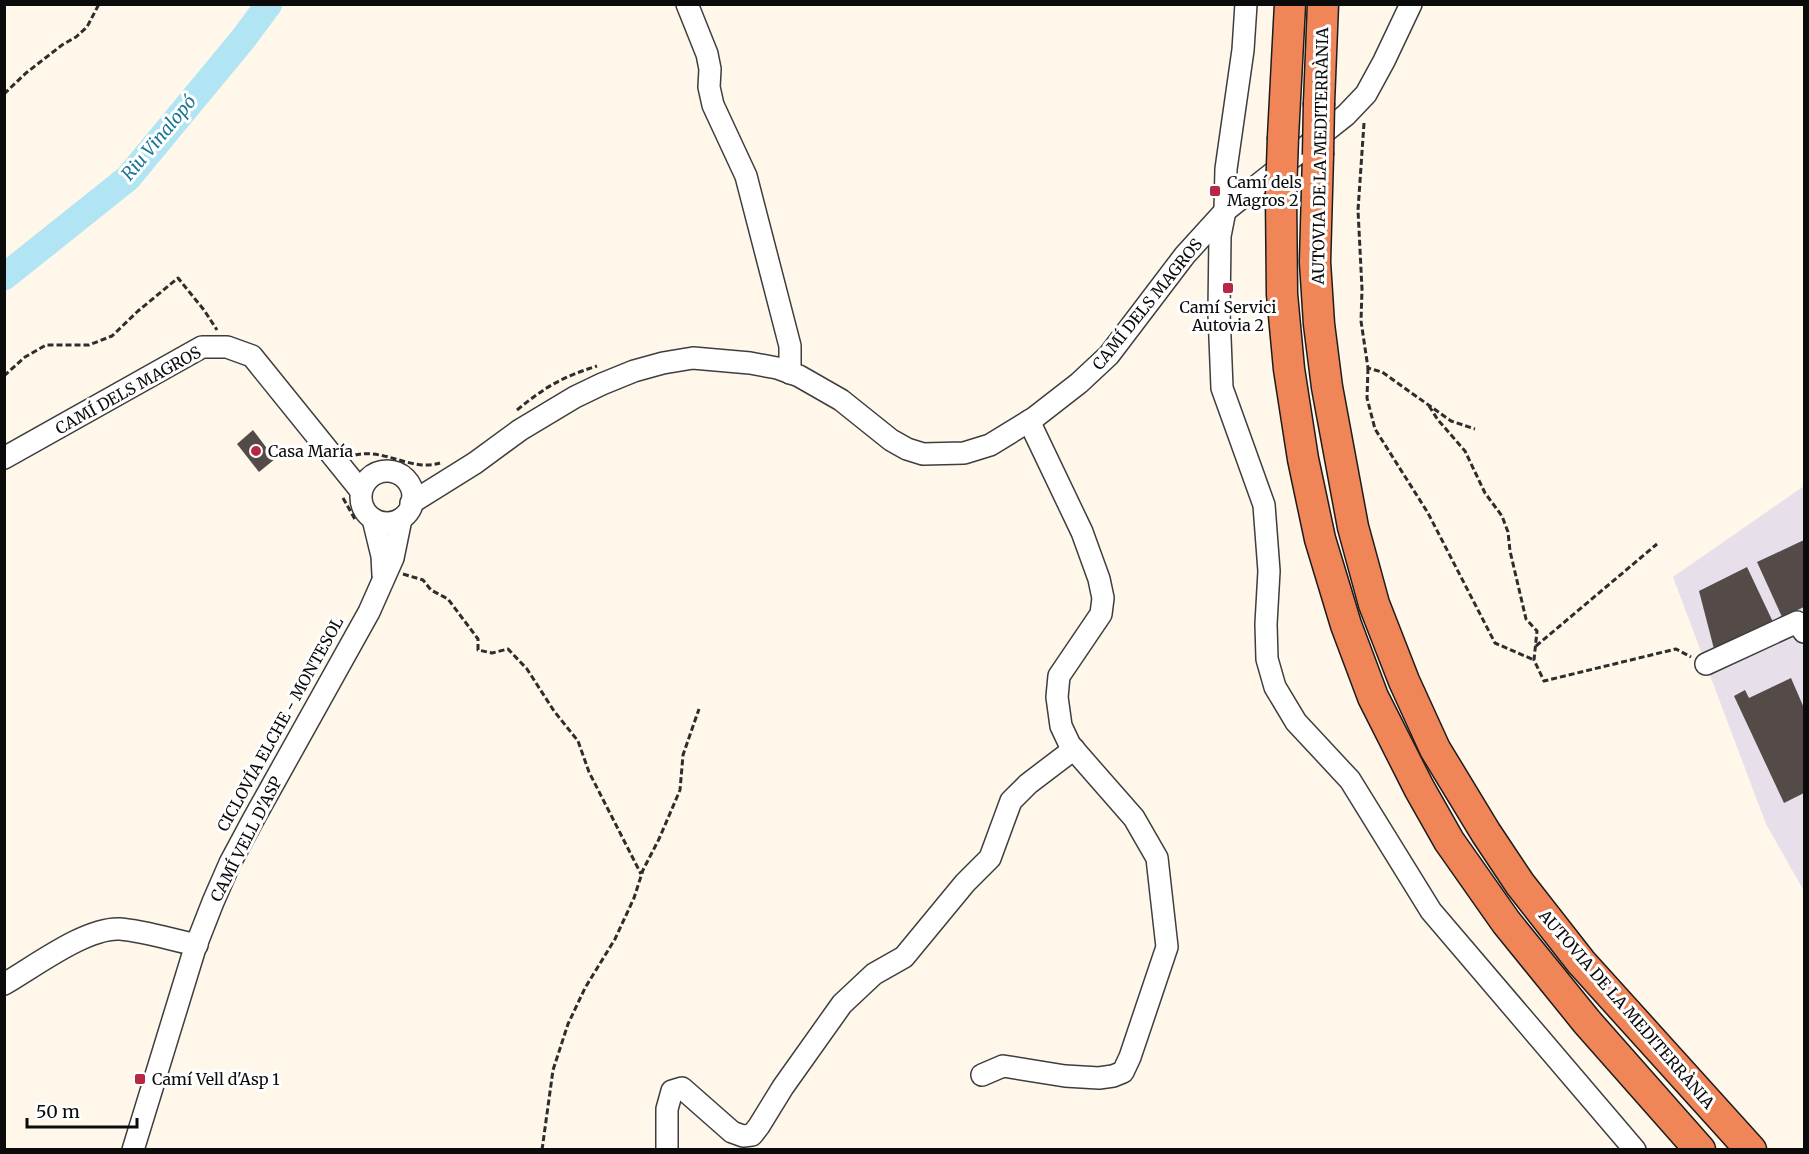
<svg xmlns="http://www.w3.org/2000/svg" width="1809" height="1154" viewBox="0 0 1809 1154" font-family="Merriweather,serif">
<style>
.industrial{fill:#e7dfea}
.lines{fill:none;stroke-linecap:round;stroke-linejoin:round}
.river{stroke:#b1e5f4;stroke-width:27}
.building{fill:#544b48}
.minor-casing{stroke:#3e3e3e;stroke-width:24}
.highway-casing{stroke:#1c1c1c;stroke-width:33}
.path{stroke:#2d2d2d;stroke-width:3;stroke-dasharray:6 3;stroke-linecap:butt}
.minor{stroke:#fff;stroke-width:21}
.highway{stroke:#f08557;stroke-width:30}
.highway-bridge-casing{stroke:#1c1c1c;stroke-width:33;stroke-linecap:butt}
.highway-bridge{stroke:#f08557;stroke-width:30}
.poi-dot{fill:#b62845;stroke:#fff;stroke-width:2}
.labels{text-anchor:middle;stroke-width:6;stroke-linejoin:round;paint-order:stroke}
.street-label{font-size:16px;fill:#0b0b0b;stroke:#fff}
.poi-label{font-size:16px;fill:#0b0b0b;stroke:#fff;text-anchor:start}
.water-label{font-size:18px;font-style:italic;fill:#197598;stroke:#fff}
</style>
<rect width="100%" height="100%" fill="#fef7ea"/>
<path class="industrial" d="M 1804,486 L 1804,891 L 1766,824 L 1673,577 Z"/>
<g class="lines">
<path class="river" d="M 4,277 L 128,178 L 243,39 L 269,4"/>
</g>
<g class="building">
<path d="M 253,430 L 275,459 L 259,472 L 237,444 Z"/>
<path d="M 1804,540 L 1804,607 L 1782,617 L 1757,562 Z"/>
<path d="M 1747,567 L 1773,622 L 1714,649 L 1699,591 Z"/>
<path d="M 1791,678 L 1804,708 L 1804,793 L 1784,803 L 1734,696 L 1745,690 L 1749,698 Z"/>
</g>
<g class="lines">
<g class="minor-casing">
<g id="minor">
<path d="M 687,4 L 707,54 L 710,69 L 709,87 L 713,105 L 746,176 L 790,346 L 790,373"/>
<path d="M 1246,4 L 1243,50 L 1226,169 L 1225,211 L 1220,236 L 1219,313 L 1222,388 L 1264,505 L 1269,571 L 1266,624 L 1267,659 L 1275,687 L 1296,722 L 1350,780 L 1431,911 L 1635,1150"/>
<path d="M 4,458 L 202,347 L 227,347 L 252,356 L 361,491"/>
<circle cx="387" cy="497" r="26"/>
<path d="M 411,503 L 475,463 L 520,430 L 575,397 L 602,384 L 634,371 L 663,363 L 693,358 L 750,363 L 777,368 L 799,376 L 841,400 L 891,440 L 907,449 L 923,454 L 964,453 L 990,445 L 1034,418 L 1079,383 L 1109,355 L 1185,255 L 1225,211 L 1346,115 L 1366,94 L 1384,61 L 1411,4"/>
<path d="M 373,519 L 382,556 L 383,575"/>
<path d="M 1706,664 L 1797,622 L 1804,632"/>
<path d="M 4,984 C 34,967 86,927 120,929 C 145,931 172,940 197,945"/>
<path d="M 982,1075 L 1003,1066 L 1065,1076 L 1099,1078 L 1113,1076 L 1123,1072 L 1130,1057 L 1167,947 L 1157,858 L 1134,818 L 1070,745 L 1061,726 L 1057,697 L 1059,676 L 1101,614 L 1103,598 L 1099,579 L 1082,532 L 1029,421"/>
<path d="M 133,1150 L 195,948 L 213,902 L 230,863 L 253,820 L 369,612 L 393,558 L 401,519"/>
<path d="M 667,1150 L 667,1109 L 672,1091 L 682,1088 L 732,1132 L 743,1136 L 752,1135 L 759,1126 L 783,1087 L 842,1004 L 874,974 L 904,957 L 965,883 L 990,858 L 1011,801 L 1028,784 L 1074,749"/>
</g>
</g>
<g class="highway-casing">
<g id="highway">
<path d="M 1319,103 L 1323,4"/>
<path d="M 1283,137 L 1290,4"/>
<path d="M 1318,155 L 1315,262 L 1319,324 L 1327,387 L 1353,527 L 1374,604 L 1404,681 L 1435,749 L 1486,833 L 1520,884 L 1581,962 L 1751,1150"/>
<path d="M 1281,194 L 1282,294 L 1289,369 L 1303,459 L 1320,539 L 1346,625 L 1373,697 L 1419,788 L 1449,841 L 1506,922 L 1587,1022 L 1700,1150"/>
</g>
</g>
<g class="path">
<path d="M 4,94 L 26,73 L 62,45 L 76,37 L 87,27 L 99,4"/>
<path d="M 1364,123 L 1358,210 L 1362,289 L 1361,321 L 1368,368 L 1382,372 L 1451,421 L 1475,429"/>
<path d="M 1368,368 L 1367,398 L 1375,429 L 1428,513 L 1495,643 L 1534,660"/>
<path d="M 4,376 L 25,357 L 46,345 L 89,345 L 112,336 L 138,311 L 178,278 L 204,310 L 217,330"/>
<path d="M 1429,406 L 1438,420 L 1465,451 L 1485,493 L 1502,516 L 1508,532 L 1510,551 L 1526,619 L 1537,631 L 1534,660 L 1544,681 L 1676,649 L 1691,657"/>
<path d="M 517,410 C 545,387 562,377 597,366"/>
<path d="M 355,455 C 385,448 412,472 440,463"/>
<path d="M 343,498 L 356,521"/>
<path d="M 403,574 L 423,580 L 431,590 L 448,599 L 478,639 L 478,650 L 492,653 L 508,649 L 527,669 L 554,711 L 578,741 L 589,772 L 641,874"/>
<path d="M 1536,646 L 1657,544"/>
<path d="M 542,1150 L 553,1070 L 568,1024 L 585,988 L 615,939 L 634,898 L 643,870 L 659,839 L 680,790 L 683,755 L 699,709"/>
</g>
<use href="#minor" class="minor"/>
<use href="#highway" class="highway"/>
<g class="highway-bridge-casing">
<g id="highway-bridge">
<path d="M 1318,155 L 1319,103"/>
<path d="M 1281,194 L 1283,137"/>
</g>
</g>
<use href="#highway-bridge" class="highway-bridge"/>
</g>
<g class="poi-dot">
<rect x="1209" y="185" width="12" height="12" rx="3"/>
<rect x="1222" y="282" width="12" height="12" rx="3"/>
<circle cx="256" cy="451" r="6"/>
<rect x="134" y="1073" width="12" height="12" rx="3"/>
</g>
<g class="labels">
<g class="street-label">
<text transform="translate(1320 156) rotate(-89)" y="6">AUTOVIA DE LA MEDITERRÀNIA</text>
<text transform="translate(1147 304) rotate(-51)" y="6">CAMÍ DELS MAGROS</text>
<text transform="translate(128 390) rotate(-29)" y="6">CAMÍ DELS MAGROS</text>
<text transform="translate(280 724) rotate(-61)" y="6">CICLOVÍA ELCHE - MONTESOL</text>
<text transform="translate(246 839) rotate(-63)" y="6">CAMÍ VELL D'ASP</text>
<text transform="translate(1627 1009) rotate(49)" y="6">AUTOVIA DE LA MEDITERRÀNIA</text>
</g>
<g class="poi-label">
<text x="1227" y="188">Camí dels<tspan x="1227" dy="18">Magros 2</tspan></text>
<text x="1228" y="313" text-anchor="middle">Camí Servici<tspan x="1228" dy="18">Autovia 2</tspan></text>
<text x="268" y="457">Casa María</text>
<text x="152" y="1085">Camí Vell d'Asp 1</text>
</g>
<g class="water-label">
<text transform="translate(159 138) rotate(-50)" y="6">Riu Vinalopó</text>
</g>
</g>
<rect width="1809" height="1154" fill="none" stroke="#0b0b0b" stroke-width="12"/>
<path d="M27 1118v9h110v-9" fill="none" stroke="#0b0b0b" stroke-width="3"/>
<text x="36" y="1118" font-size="18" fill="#0b0b0b" stroke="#ffffff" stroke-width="4.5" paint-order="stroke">50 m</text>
</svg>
